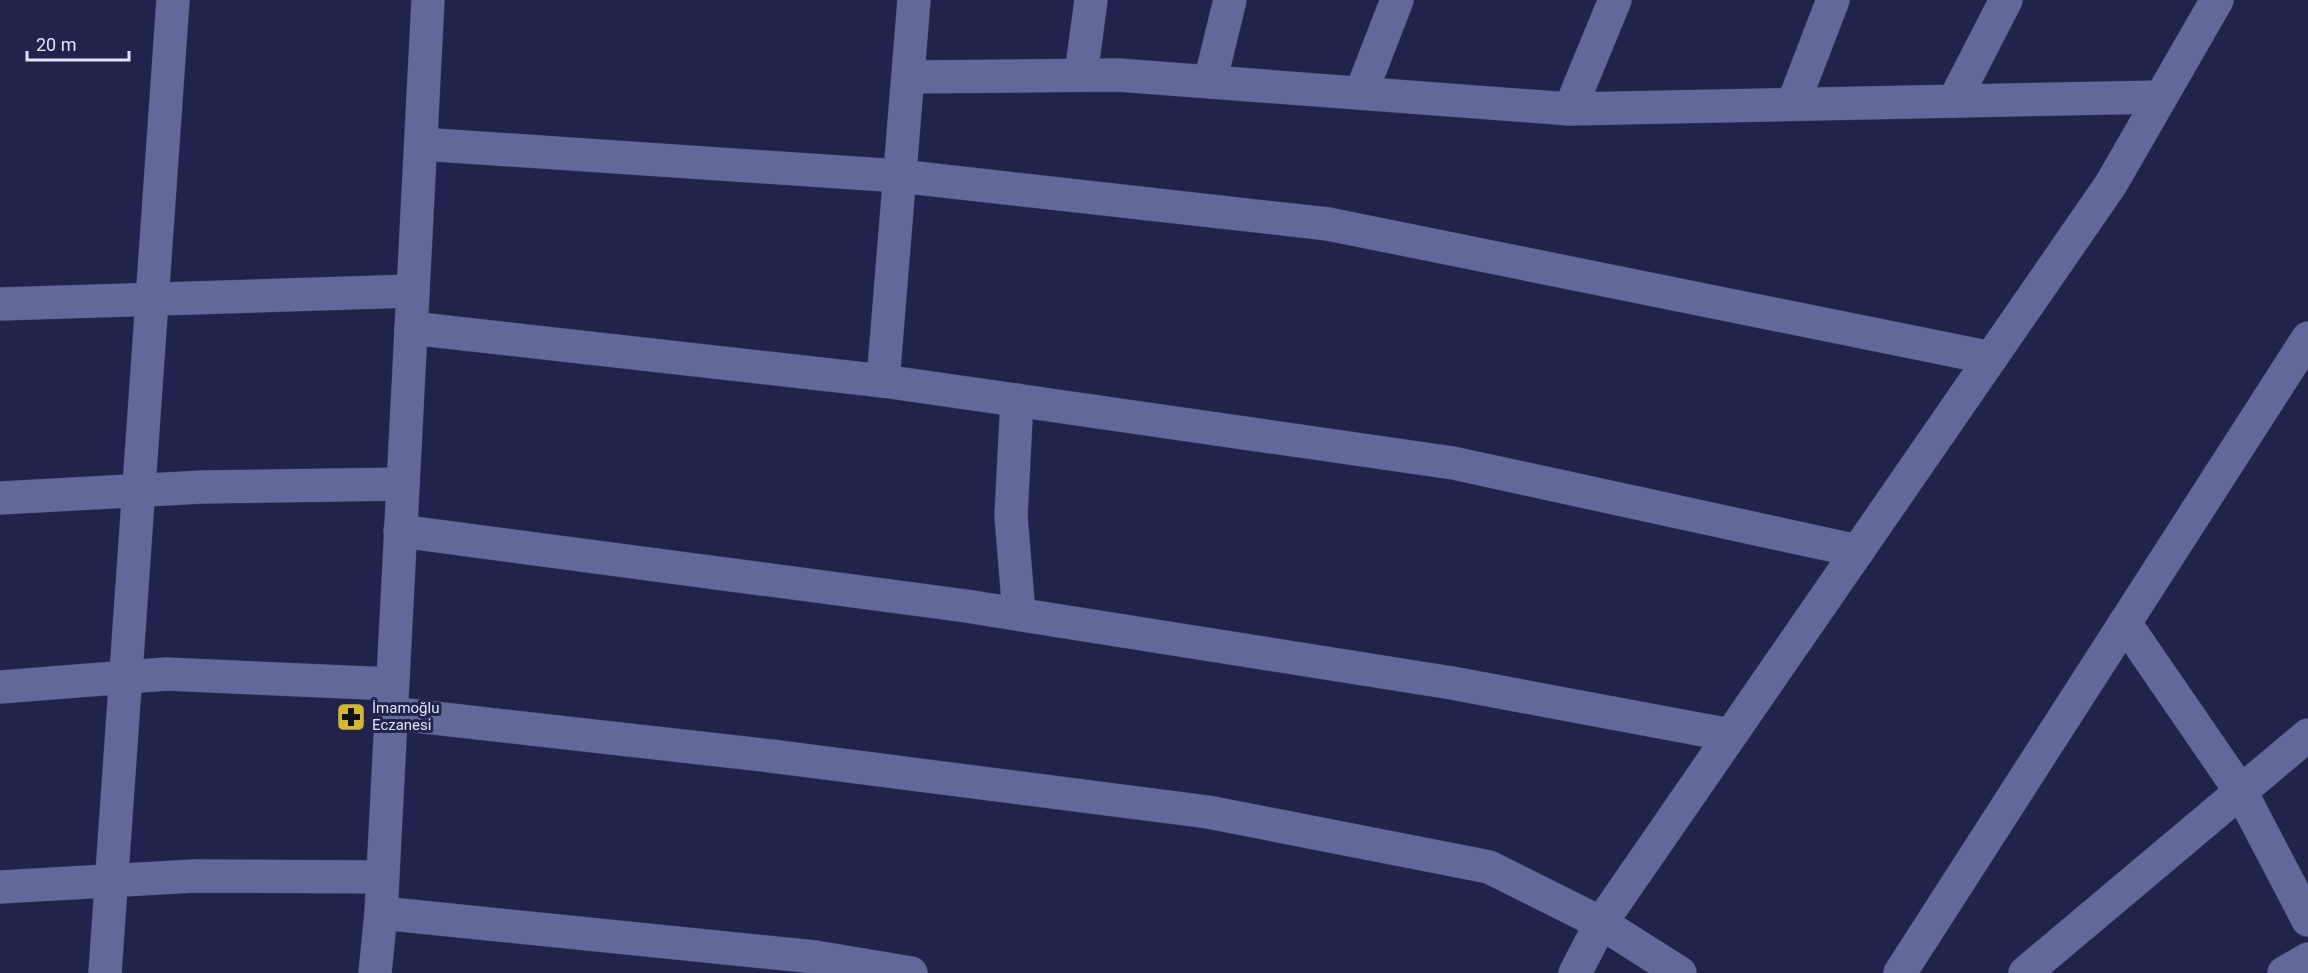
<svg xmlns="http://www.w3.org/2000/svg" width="2308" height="973" viewBox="0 0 2308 973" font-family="Roboto,sans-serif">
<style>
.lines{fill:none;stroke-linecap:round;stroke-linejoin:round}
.minor-casing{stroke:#3e3f62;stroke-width:34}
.minor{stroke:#626999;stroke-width:33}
.labels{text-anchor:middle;stroke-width:6;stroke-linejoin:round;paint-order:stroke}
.poi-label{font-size:15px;fill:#e0e5fb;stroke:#20244d;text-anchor:start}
</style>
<rect width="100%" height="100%" fill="#20244d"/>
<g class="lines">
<g class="minor-casing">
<g id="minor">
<path d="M 1081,75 L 1091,0"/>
<path d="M 908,77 L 1118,75 L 1570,109 L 2161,97"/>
<path d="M 1210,82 L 1230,0"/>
<path d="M 1361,93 L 1397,0"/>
<path d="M 1954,101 L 2006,0"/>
<path d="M 1793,104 L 1833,0"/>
<path d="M 1570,109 L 1615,0"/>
<path d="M 421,144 L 899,176 L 1328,224 L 1991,358"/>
<path d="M 0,304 L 413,291"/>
<path d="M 411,328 L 883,381 L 1453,463 L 1858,551"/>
<path d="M 883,381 L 914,0"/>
<path d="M 1017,400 L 1011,516 L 1019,614"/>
<path d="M 0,498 L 202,487 L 403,484"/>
<path d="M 400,531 L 966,606 L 1452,683 L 1730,735"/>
<path d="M 2125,623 L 2241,792 L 2308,920"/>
<path d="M 0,687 L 166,674 L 392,684"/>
<path d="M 390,713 L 771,756 L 1208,812 L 1489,867 L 1601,923 L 1680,973"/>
<path d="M 0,887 L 194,876 L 382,877"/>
<path d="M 381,913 L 815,957 L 911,973"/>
<path d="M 105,973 L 173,0"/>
<path d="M 375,973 L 381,913 L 428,0"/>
<path d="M 1575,973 L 1601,923 L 2111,184 L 2217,0"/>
<path d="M 1900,973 L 2308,338"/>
<path d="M 2025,973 L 2308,735"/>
<path d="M 2284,973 L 2308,959"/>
</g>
</g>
<use href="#minor" class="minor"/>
</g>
<defs>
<g id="pharmacy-square" transform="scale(1.5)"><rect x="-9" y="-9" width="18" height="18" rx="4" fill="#d2b736" stroke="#20244d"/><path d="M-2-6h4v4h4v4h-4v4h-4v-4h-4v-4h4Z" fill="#111"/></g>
</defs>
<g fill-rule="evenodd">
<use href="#pharmacy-square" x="351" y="717"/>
</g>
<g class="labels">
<g class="poi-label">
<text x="372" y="713">İmamoğlu<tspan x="372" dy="17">Eczanesi</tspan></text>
</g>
</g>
<path d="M27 51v9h102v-9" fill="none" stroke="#e0e5fb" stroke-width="3"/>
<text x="36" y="51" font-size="18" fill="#e0e5fb" stroke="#20244d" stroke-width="4.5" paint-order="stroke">20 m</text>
</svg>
